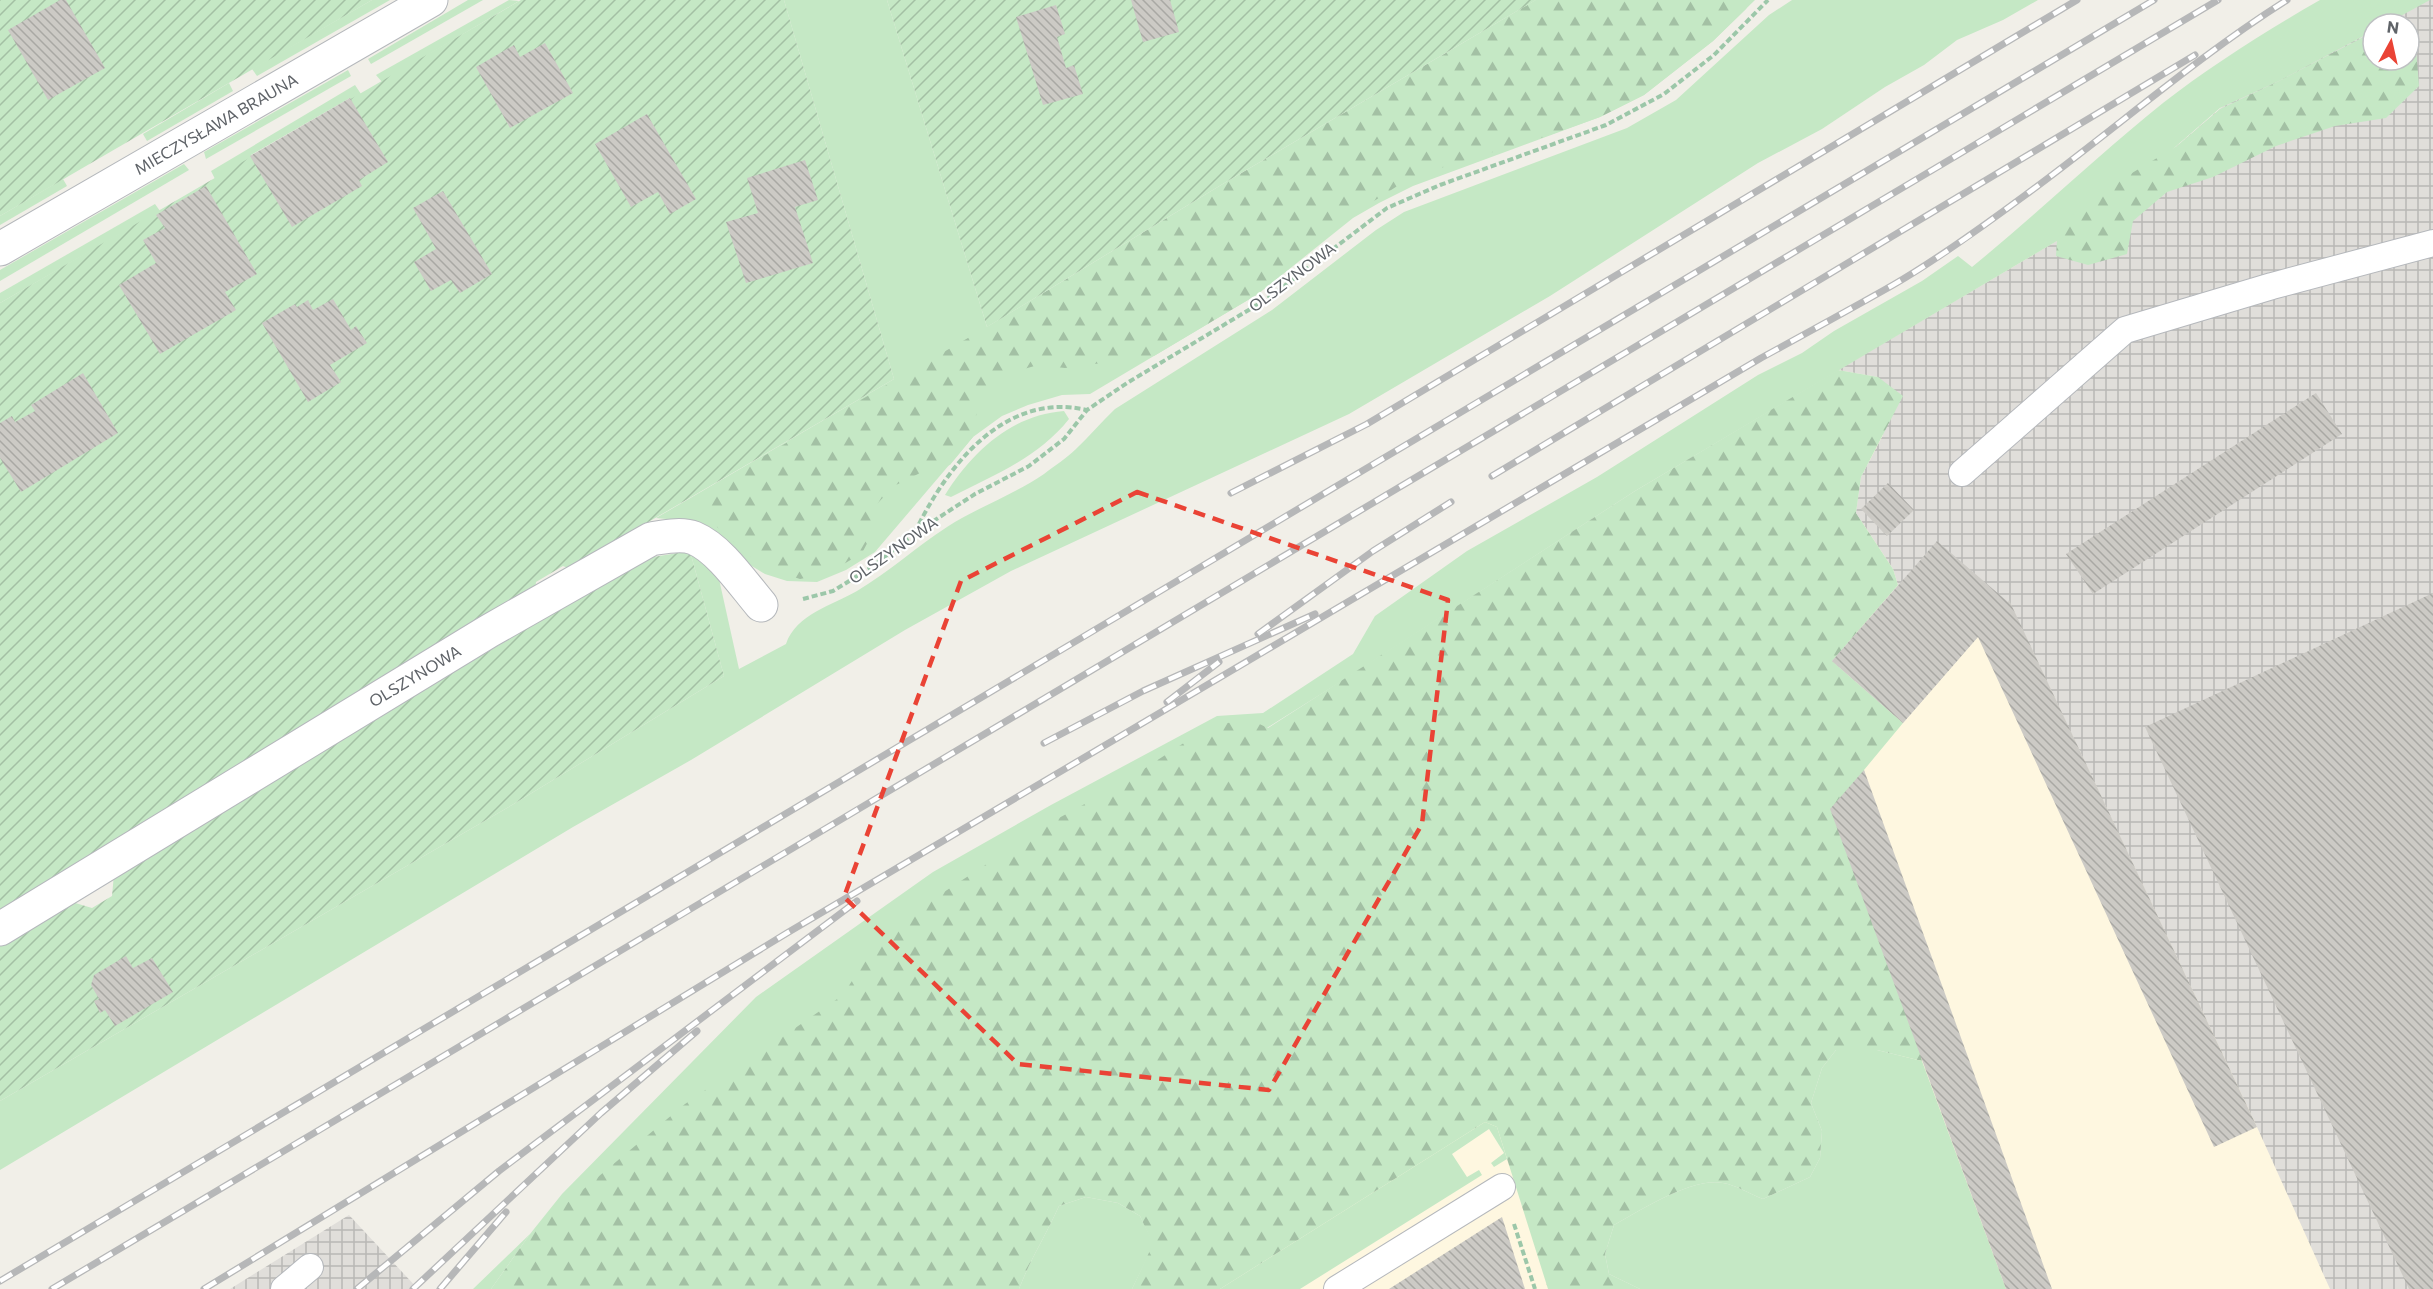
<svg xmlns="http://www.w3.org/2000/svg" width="2433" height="1289" viewBox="0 0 2433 1289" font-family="Commissioner,sans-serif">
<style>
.commercial{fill:#fef7e0;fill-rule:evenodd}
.industrial{fill:url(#industrial-grid);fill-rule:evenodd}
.green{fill:#c5e8c5}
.forest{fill:url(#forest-firs)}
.garden{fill:url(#garden-furrows)}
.building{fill:url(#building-back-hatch)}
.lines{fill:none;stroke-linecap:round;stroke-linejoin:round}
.lane-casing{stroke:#b5b8bc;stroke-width:28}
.street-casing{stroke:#b5b8bc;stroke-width:35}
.path{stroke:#9cc7a9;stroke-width:4;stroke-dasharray:6 3;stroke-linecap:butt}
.lane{stroke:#fff;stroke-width:26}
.street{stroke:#fff;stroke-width:33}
.rail-casing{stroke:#b6b7b8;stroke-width:7}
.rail{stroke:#fff;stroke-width:4.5;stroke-dasharray:14;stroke-linecap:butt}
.marked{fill:none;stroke:#ea4335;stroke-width:4.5;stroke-dasharray:12 8;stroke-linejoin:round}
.labels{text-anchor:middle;stroke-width:4.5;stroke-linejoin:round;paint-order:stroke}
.street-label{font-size:16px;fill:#5f6368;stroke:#fff}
</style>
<defs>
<pattern id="industrial-grid" width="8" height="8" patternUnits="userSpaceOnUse" patternTransform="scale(1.5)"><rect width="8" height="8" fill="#e0deda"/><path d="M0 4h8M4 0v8" fill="none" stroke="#b9b8b5"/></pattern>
<pattern id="forest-firs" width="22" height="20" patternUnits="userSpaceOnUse" patternTransform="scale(1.5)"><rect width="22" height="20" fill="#c5e8c5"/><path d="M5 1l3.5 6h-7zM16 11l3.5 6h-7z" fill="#a3c0a4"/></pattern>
<pattern id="garden-furrows" width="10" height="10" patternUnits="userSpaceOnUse" patternTransform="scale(1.5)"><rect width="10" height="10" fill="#c5e8c5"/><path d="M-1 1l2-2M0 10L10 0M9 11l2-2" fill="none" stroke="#a3c0a4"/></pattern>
<pattern id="building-back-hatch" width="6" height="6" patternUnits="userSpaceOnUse" patternTransform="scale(1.5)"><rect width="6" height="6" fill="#cccac5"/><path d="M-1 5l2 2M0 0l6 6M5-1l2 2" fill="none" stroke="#a9a8a4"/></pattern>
</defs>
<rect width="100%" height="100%" fill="#f1efe8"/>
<g class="commercial">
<path d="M 2433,0 L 2433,1289 L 1965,1289 L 1830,809 L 1878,377 L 1838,370 L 2089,222 L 2302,38 ZM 2373,24 L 2409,24 L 2409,60 L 2373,60 Z"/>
<path d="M 1493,1116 L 1556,1289 L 1220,1289 Z"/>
</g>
<g class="industrial">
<path d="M 2368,0 L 2433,0 L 2433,1289 L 2330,1289 L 2257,1127 L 2009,601 L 1903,723 L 1832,661 L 1898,585 L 1893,569 L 1856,513 L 1861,477 L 1883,435 L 1878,377 L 1838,370 L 2089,222 L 2302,38 ZM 2373,24 L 2409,24 L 2409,60 L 2373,60 Z"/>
<path d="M 349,1215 L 418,1289 L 230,1289 Z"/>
</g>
<g class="green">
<path d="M 372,0 L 390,0 L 257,76 L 252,69 Z"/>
<path d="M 468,0 L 483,0 L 371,64 L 368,59 Z"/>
<path d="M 509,0 L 519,1 L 382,82 L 376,75 Z"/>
<path d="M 784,0 L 887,0 L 987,327 L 1536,0 L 1755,0 L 1713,41 L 1644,95 L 1600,117 L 1413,186 L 1379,203 L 1353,218 L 1258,294 L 1090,394 L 1062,395 L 1028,405 L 1002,416 L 973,437 L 875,552 L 846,570 L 817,582 L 787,581 L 765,574 L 677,520 L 656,518 L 894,379 Z"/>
<path d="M 1792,0 L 2038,0 L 2003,20 L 1957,40 L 1924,65 L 1885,87 L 1822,129 L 1758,163 L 1550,296 L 1349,414 L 1011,571 L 905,630 L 691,760 L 573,827 L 0,1170 L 0,1101 L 512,805 L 724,676 L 690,551 L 717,570 L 739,669 L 786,644 C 796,614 833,605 857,591 C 889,572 916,547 947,527 C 978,507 1013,495 1044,474 C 1054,466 1067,458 1076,449 C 1090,436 1101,422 1115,409 L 1272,310 L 1376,230 L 1404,212 L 1627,128 L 1676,100 L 1769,15 Z"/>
<path d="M 2320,0 L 2430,0 L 2386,24 L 2373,24 L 2373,31 L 2279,81 L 2220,108 L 2089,222 L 1635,491 L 1353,674 L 1008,890 L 530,1234 L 491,1289 L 473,1289 L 530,1234 L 562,1194 L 756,997 L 933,872 L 1051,805 L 1217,716 L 1263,713 L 1353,654 L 1375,616 L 1467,551 L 1597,477 L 1758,375 L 1802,353 L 1834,331 L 1922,281 L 1958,256 L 1972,267 C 2037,214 2097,156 2163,103 C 2212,65 2266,31 2320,0 Z"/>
<path d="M 348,70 L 351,76 L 206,159 L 204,152 Z"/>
<path d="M 229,83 L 233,91 L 147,141 L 143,134 Z"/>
<path d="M 355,85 L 361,94 L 351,100 L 350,98 L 251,155 L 252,158 L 215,179 L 211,171 Z"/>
<path d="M 184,164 L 189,170 L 0,281 L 0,270 Z"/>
<path d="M 63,179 L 67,186 L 0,225 L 0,216 Z"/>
<path d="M 155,204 L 160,211 L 0,303 L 0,293 Z"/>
<path d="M 1064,411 L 1069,419 C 1038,458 994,475 951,497 L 945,495 C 972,452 1011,415 1064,411 Z"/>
<path d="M 1836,1050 L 1877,1050 L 1922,1061 L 2006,1289 L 1640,1289 L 1609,1274 L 1605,1254 L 1614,1225 C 1641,1210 1692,1177 1723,1183 C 1736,1185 1750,1194 1763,1199 L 1810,1177 L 1820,1158 L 1822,1131 L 1811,1103 L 1822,1068 Z"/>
<path d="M 1485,1122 L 1497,1127 L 1507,1159 L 1494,1167 L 1491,1163 L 1504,1153 L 1489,1129 L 1452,1154 L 1467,1177 L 1479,1170 L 1482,1175 L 1300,1289 L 1220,1289 Z"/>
<path d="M 1086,1197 L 1118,1203 L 1140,1216 L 1154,1244 L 1132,1289 L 1019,1289 C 1030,1260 1046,1235 1059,1206 Z"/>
</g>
<g class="forest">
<path d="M 1536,0 L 1751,0 L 1746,9 L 1713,41 L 1644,95 L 1600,117 L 1544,137 L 1449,165 L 1402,183 L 1318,237 L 1282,267 L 1258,294 L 1154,356 L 1065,368 L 1038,365 L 992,378 L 978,403 L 973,437 L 950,465 L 926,470 L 894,486 L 876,505 L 872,534 L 862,553 L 829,573 L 800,579 L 763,567 L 718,528 L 707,516 L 704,503 L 710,487 L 987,327 L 1226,182 Z"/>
<path d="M 2373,32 L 2373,60 L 2409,60 L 2409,41 L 2416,48 L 2419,86 L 2386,118 L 2335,126 L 2276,146 L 2213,177 L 2167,192 L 2133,221 L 2127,254 L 2088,265 L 2056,256 L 2057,240 L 2075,219 L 2117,182 L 2177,146 L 2220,109 L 2279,81 Z"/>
<path d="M 1838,370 L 1878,377 L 1903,396 L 1861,477 L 1856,513 L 1893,569 L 1898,585 L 1832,661 L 1903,723 L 1864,770 L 1922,1061 L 1877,1050 L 1836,1050 L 1822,1068 L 1811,1103 L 1822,1131 L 1820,1158 L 1810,1177 L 1763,1199 C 1750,1194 1736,1185 1723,1183 C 1692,1177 1641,1210 1614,1225 L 1605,1254 L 1609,1274 L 1640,1289 L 1548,1289 L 1497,1127 L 1485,1122 L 1220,1289 L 1132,1289 L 1153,1244 L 1140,1216 L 1118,1203 L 1086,1197 L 1059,1206 C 1046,1235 1030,1260 1019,1289 L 491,1289 L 530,1234 L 685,1104 L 843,995 L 883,932 L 1046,825 L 1116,787 L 1213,724 L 1253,721 L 1268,728 L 1635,491 Z"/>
</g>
<g class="garden">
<path d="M 0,0 L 372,0 L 0,216 Z"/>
<path d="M 521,0 L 784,0 L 894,379 L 638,528 L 572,570 L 563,566 L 536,582 L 535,592 L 0,914 L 0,303 Z"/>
<path d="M 887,0 L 1536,0 L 1226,182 L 987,327 Z"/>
<path d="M 690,551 L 724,676 L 512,805 L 0,1101 L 0,945 L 72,902 L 92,908 L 112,896 L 114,874 L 632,566 L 647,558 Z"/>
</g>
<g class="building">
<path d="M 60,0 L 66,0 L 105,68 L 48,100 L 8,30 Z"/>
<path d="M 1131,0 L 1170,0 L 1179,32 L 1143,42 Z"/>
<path d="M 1056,5 L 1065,34 L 1057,37 L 1066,68 L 1074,65 L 1083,94 L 1043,105 L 1016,17 Z"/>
<path d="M 545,43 L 573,93 L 510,128 L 476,67 L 514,45 L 520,57 Z"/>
<path d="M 350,98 L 388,162 L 359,180 L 362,186 L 292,227 L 250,156 Z"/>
<path d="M 647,114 L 696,199 L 670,214 L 658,192 L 631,207 L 595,144 Z"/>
<path d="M 805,160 L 818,200 L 795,207 L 813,263 L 746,283 L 726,222 L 758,213 L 747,178 Z"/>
<path d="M 206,186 L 257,274 L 225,292 L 236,310 L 160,354 L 119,285 L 156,263 L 143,240 L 165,228 L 156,215 Z"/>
<path d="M 443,191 L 492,274 L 460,293 L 451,280 L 431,291 L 414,262 L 436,249 L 413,208 Z"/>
<path d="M 333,299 L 351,330 L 356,326 L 367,343 L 330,365 L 341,382 L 308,402 L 262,323 L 295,304 L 297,307 L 308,300 L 313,310 Z"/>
<path d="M 83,373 L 118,433 L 21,492 L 0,458 L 0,423 L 12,416 L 15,422 L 35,411 L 31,405 Z"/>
<path d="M 2316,393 L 2342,434 L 2093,594 L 2066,554 Z"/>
<path d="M 1888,483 L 1914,510 L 1887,536 L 1861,509 Z"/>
<path d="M 1937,541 L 2008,602 L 2009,600 L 2257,1127 L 2214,1147 L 1978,637 L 1903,723 L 1832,661 Z"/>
<path d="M 2433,593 L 2433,1289 L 2409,1289 L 2145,727 Z"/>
<path d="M 1864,770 L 2052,1289 L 2006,1289 L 1830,809 Z"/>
<path d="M 126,956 L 133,968 L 152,958 L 173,992 L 115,1026 L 105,1010 L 100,1013 L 94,1001 L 99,999 L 91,985 L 94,975 Z"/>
<path d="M 1502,1217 L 1525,1289 L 1389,1289 Z"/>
</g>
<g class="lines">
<g class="lane-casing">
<g id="lane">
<path d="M 1962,473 L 2125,330 L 2272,286 L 2433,243"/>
<path d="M 284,1289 L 310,1267"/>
<path d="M 1337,1289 L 1502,1187"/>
</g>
</g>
<g class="street-casing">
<g id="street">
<path d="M 0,249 L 431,0"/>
<path d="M 0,929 L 489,631 L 651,539 C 664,537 681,533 694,538 C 720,549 743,584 761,605"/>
</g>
</g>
<g class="path">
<path d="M 915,532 C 947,466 1004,391 1087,410"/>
<path d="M 803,599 L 833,591 L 872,567 L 915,533 L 975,494 L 1029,466 L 1064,439 L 1087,410 L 1127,383 L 1267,299 L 1387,208 L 1440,185 L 1606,125 L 1664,94 L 1714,55 L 1768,0"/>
<path d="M 1514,1224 L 1535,1289"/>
</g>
<use href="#lane" class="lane"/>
<use href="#street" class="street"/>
<g class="rail-casing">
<g id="rail">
<path d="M 1492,476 L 2195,55"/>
<path d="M 1231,493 L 1367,424 L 2077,0"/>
<path d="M 1258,634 L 1373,551 L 1451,502"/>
<path d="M 1167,702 L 1219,662"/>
<path d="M 1044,743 L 1143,691 L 1315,614"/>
<path d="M 0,1281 L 2154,0"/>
<path d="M 52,1289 L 2218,0"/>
<path d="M 204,1289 L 787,933 L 1761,358 C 1805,334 1849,310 1893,285 C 1938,259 1982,227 2024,196 C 2113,131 2195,58 2287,0"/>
<path d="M 357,1289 L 499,1171 L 857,901"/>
<path d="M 413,1289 L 601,1113 L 697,1031"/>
<path d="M 440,1289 L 506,1212"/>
</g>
</g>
<use href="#rail" class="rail"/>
</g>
<path class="marked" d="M 1137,492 L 1448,600 L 1422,824 L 1269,1090 L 1018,1064 L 844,897 L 961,581 Z"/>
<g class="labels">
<g class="street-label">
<text transform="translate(216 124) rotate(-30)" y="6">MIECZYSŁAWA BRAUNA</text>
<text transform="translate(1292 277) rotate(-37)" y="6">OLSZYNOWA</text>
<text transform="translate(893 550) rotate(-35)" y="6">OLSZYNOWA</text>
<text transform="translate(415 676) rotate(-31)" y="6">OLSZYNOWA</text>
</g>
</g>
<g transform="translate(2391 42) rotate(8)"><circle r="28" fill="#ffffff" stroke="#bfc1c3" stroke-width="1.5"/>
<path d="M0-4.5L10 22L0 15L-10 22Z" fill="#ea4335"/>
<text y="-9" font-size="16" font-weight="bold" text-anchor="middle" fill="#5f6368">N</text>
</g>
</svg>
